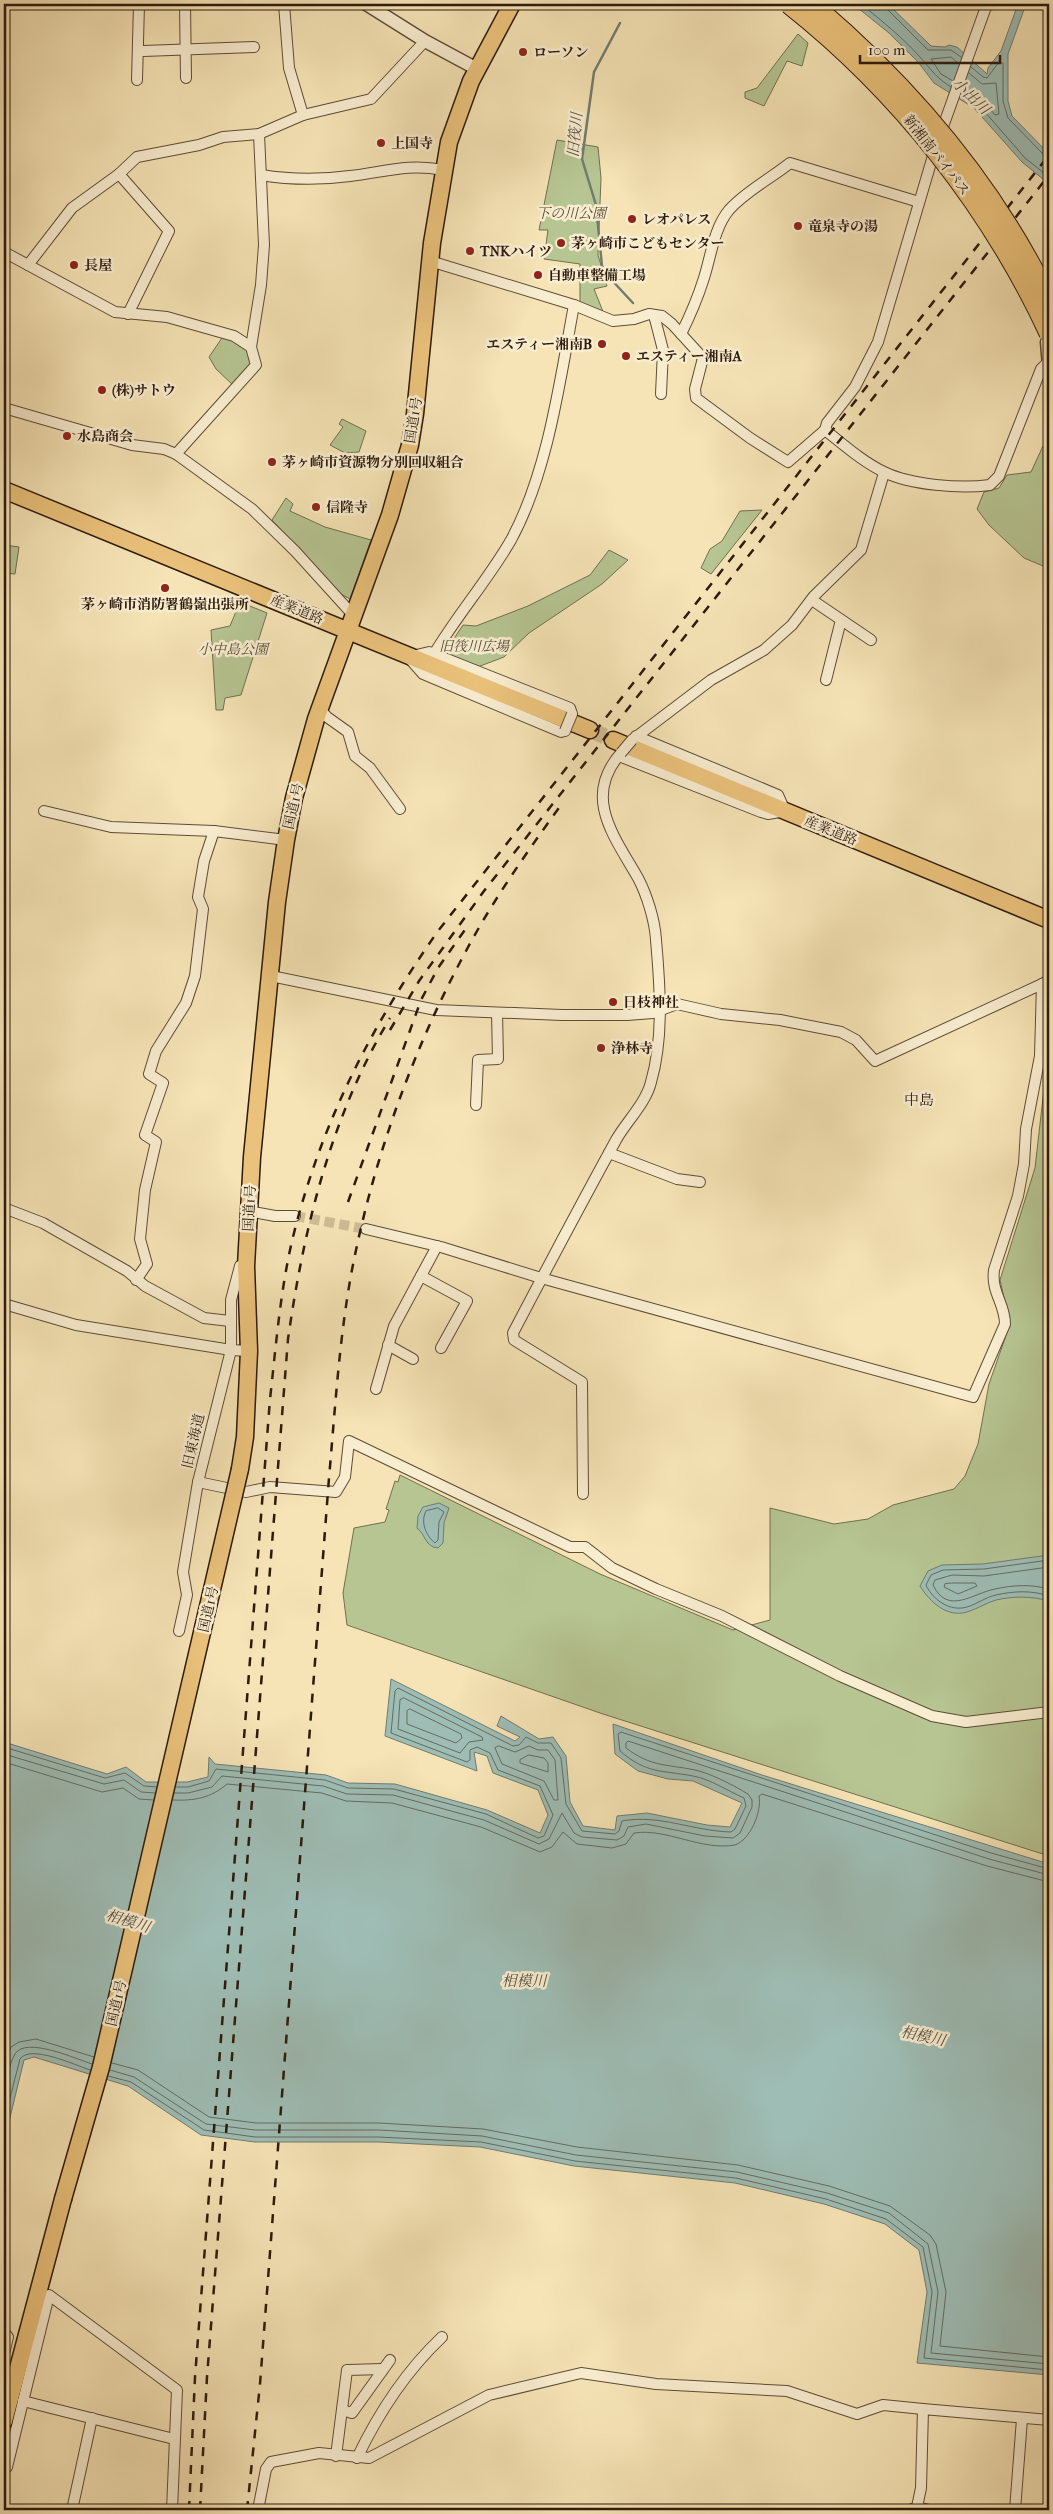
<svg xmlns="http://www.w3.org/2000/svg" width="1053" height="2514" viewBox="0 0 1053 2514" font-family="'IM FELL French Canon','Noto Serif JP',serif">
<style>
.green{fill:#b6c592;stroke:#71704f}
.water{fill:#9ebdb5;stroke:#707c71}
.lines{fill:none;stroke-linecap:round;stroke-linejoin:round}
.shore{stroke:#656c60;stroke-width:1}
.stream{stroke:#707c71;stroke-width:2.5}
.minor-tunnel{stroke:#cebc94;stroke-width:10;stroke-dasharray:10 5;stroke-linecap:butt}
.primary-tunnel{stroke:#cebc94;stroke-width:16;stroke-dasharray:16 8;stroke-linecap:butt}
.minor-casing{stroke:#5e4c36;stroke-width:12}
.tertiary-casing{stroke:#5e4c36;stroke-width:15}
.primary-casing{stroke:#2c1a0c;stroke-width:19}
.trunk-casing{stroke:#2c1a0c;stroke-width:19}
.minor{stroke:#f9edd0;stroke-width:10}
.tertiary{stroke:#f9edd0;stroke-width:12}
.primary{stroke:#ebc27b;stroke-width:16}
.trunk{stroke:#ebc27b;stroke-width:16}
.rail{stroke:#2c1a0c;stroke-width:2.5;stroke-dasharray:9 9;stroke-linecap:butt}
.minor-bridge-casing{stroke:#5e4c36;stroke-width:12;stroke-linecap:butt}
.trunk-bridge-casing{stroke:#2c1a0c;stroke-width:19;stroke-linecap:butt}
.motorway-bridge-casing{stroke:#2c1a0c;stroke-width:21;stroke-linecap:butt}
.minor-bridge{stroke:#f9edd0;stroke-width:10}
.trunk-bridge{stroke:#ebc27b;stroke-width:16}
.motorway-bridge{stroke:#ebc27b;stroke-width:19}
.poi-dot{fill:#8f2418;stroke:#f9edd0;stroke-width:2}
.labels{text-anchor:middle;stroke-width:5;stroke-linejoin:round;paint-order:stroke}
.poi-label{font-size:14px;font-weight:bold;fill:#2c1a0c;stroke:#f9edd0;text-anchor:start}
.street-label{font-size:14px;fill:#2c1a0c;stroke:#f9edd0}
.park-label{font-size:14px;font-style:italic;fill:#554d34;stroke:#f9edd0}
.water-label{font-size:15px;font-style:italic;fill:#545347;stroke:#f9edd0}
.neighbourhood-label{font-size:15px;fill:#2c1a0c;stroke:#f9edd0}
</style>
<rect width="100%" height="100%" fill="#f6e4b6"/>
<filter id="stains"><feTurbulence type="fractalNoise" baseFrequency=".004" numOctaves="4"/><feColorMatrix values="0 0 0 0 .2 0 0 0 0 .09 0 0 0 0 .02 0 0 0 .5 -.17"/></filter>
<radialGradient id="worn" r=".72"><stop offset=".6" stop-color="#630" stop-opacity="0"/><stop offset="1" stop-color="#630" stop-opacity=".3"/></radialGradient>
<g class="green">
<path d="M 798,34 L 808,43 L 802,66 L 787,61 L 764,106 L 745,98 L 745,92 L 757,88 Z"/>
<path d="M 557,140 L 598,147 L 601,178 L 598,255 L 607,286 L 594,289 L 604,314 L 580,302 L 580,264 L 544,259 L 548,230 L 539,230 Z"/>
<path d="M 224,335 L 251,347 L 256,365 L 235,387 L 216,369 L 209,357 Z"/>
<path d="M 342,419 L 366,431 L 359,452 L 345,453 L 330,445 L 343,427 L 339,424 Z"/>
<path d="M 1049,445 L 1049,556 L 1043,566 L 1024,558 L 989,525 L 977,509 L 984,492 L 999,488 L 1007,475 L 1031,472 L 1043,446 Z"/>
<path d="M 286,498 L 293,504 L 290,511 L 325,527 L 371,540 L 350,599 L 339,593 L 272,520 Z"/>
<path d="M 762,510 L 711,574 L 701,568 L 710,549 L 722,541 L 740,511 Z"/>
<path d="M 4,545 L 19,547 L 15,574 L 4,573 Z"/>
<path d="M 609,550 L 628,560 L 602,584 L 529,633 L 504,657 L 475,668 L 443,655 L 463,625 L 476,626 L 528,606 L 590,575 Z"/>
<path d="M 240,602 L 267,613 L 241,695 L 225,698 L 223,710 L 216,710 L 211,630 L 230,626 Z"/>
<path d="M 1049,1045 L 1049,1856 L 603,1714 L 347,1625 L 343,1593 L 354,1528 L 385,1522 L 389,1510 L 386,1509 L 395,1481 L 398,1482 L 400,1475 L 600,1574 L 733,1630 L 770,1620 L 770,1508 L 834,1524 L 868,1519 L 893,1505 L 954,1489 L 965,1476 L 978,1444 L 989,1384 L 1010,1324 L 1000,1280 L 1035,1168 Z"/>
</g>
<g class="water">
<path d="M 853,4 L 888,4 L 931,46 L 945,47 L 949,45 L 957,47 L 987,74 L 988,68 L 1001,51 L 1018,4 L 1026,4 L 1008,54 L 1008,101 L 1012,116 L 1049,154 L 1049,184 L 1022,162 L 974,108 L 934,83 L 918,62 L 889,33 Z"/>
<path d="M 439,1503 L 449,1508 L 444,1523 L 443,1543 L 438,1548 C 425,1547 426,1535 417,1528 L 418,1516 L 423,1507 Z"/>
<path d="M 1049,1555 L 1049,1601 C 1031,1596 1014,1596 996,1600 C 986,1603 977,1609 967,1612 C 947,1618 930,1602 920,1586 L 928,1571 L 942,1565 L 983,1564 Z"/>
<path d="M 391,1679 L 515,1741 L 520,1737 L 497,1726 L 501,1716 L 539,1739 L 553,1737 L 566,1756 L 570,1802 L 583,1826 L 615,1830 L 617,1816 L 647,1813 L 707,1825 L 730,1827 L 742,1803 L 693,1781 L 668,1779 L 638,1771 L 615,1754 L 613,1724 L 762,1775 L 1049,1864 L 1049,2375 L 917,2363 L 927,2292 L 919,2250 L 885,2224 L 824,2204 L 735,2183 L 574,2166 L 480,2147 L 378,2142 L 255,2142 L 201,2135 L 128,2086 L 34,2057 L 24,2060 L 4,2142 L 4,1742 L 107,1774 L 126,1767 L 146,1782 L 187,1782 L 208,1777 L 209,1757 L 215,1764 L 326,1775 L 348,1783 L 395,1784 L 487,1810 L 540,1833 L 548,1815 L 538,1790 L 493,1773 L 487,1756 L 474,1752 L 477,1771 L 385,1736 Z"/>
</g>
<g class="lines">
<g class="shore">
<path d="M 861,4 C 882,21 902,37 920,57 C 931,69 936,78 951,87"/>
<path d="M 886,4 L 887,9 L 928,50 L 951,50 L 961,57"/>
<path d="M 971,67 L 983,77 L 987,78 L 999,62 L 1003,63 L 1003,101 L 1008,118 L 1044,155 L 1049,157"/>
<path d="M 953,81 L 941,74 L 931,59 L 951,57 L 959,64"/>
<path d="M 964,88 L 982,99 L 995,115 L 999,114 L 996,83 L 982,84 L 969,73"/>
<path d="M 961,94 L 978,104 L 1025,158 L 1049,177"/>
<path d="M 438,1508 L 444,1512 L 439,1522 L 438,1540 L 435,1543 C 426,1536 420,1522 426,1511 Z"/>
<path d="M 1049,1560 L 984,1569 L 943,1570 L 931,1575 L 926,1585 C 933,1600 950,1612 967,1607 C 977,1604 986,1597 996,1595 C 1014,1591 1031,1590 1049,1596"/>
<path d="M 1049,1567 L 984,1576 L 952,1575 L 935,1580 L 933,1585 C 948,1616 973,1593 995,1589 C 1013,1585 1031,1584 1049,1589"/>
<path d="M 952,1583 L 975,1583 L 977,1586 L 958,1594 L 944,1587 L 945,1584 Z"/>
<path d="M 404,1698 L 482,1737 L 483,1740 L 469,1742 L 460,1753 L 398,1729 L 400,1700 Z"/>
<path d="M 410,1709 L 461,1734 L 462,1738 L 456,1743 L 407,1724 L 407,1711 Z"/>
<path d="M 499,1746 L 515,1752 L 529,1746 L 538,1750 L 548,1750 L 555,1760 L 558,1800 L 554,1800 L 544,1781 L 502,1764 L 495,1748 Z"/>
<path d="M 4,1747 L 105,1778 L 125,1773 L 144,1786 L 157,1787"/>
<path d="M 4,1754 L 104,1784 L 124,1780 L 141,1792 L 155,1793"/>
<path d="M 529,1755 L 544,1758 L 548,1763 L 548,1772 L 520,1763 L 520,1760 Z"/>
<path d="M 4,1762 L 102,1792 L 123,1788 L 139,1799 L 153,1800"/>
<path d="M 176,1787 L 188,1787 L 209,1781 L 216,1769 L 325,1780 L 348,1788 L 394,1789 L 486,1814 L 538,1838 L 544,1836 L 553,1815 L 540,1786 L 498,1770 L 490,1753 L 477,1747 L 470,1750 L 470,1760 L 467,1762 L 391,1733 L 395,1691 L 398,1688 L 513,1746 L 519,1745 L 526,1737 L 538,1743 L 551,1743 L 561,1758 L 566,1804 L 582,1831 L 615,1834 L 619,1831 L 622,1821 C 659,1814 693,1831 731,1832 L 735,1829 L 746,1806 L 744,1798 C 728,1791 710,1779 693,1776 C 661,1770 647,1774 620,1751 L 618,1734 L 621,1732 L 991,1853 L 1049,1869"/>
<path d="M 174,1793 L 188,1793 L 212,1787 L 222,1776 L 323,1786 L 347,1794 L 393,1795 L 484,1820 L 539,1844 L 549,1839 L 562,1813 L 574,1833 L 582,1837 L 617,1840 L 624,1836 L 628,1827 L 646,1824 L 705,1836 L 733,1838 L 740,1833 L 752,1807 L 752,1800 L 748,1794 C 735,1786 710,1773 695,1770 C 666,1764 651,1767 626,1748 L 626,1743 L 628,1741 L 989,1859 L 1049,1875"/>
<path d="M 173,1800 C 194,1801 211,1798 227,1784 L 322,1793 L 346,1801 L 392,1803 L 481,1827 L 540,1852 L 552,1847 L 563,1832 L 577,1844 L 612,1848 L 626,1844 L 634,1833 C 667,1828 701,1851 735,1845 C 750,1840 762,1812 759,1796 L 762,1794 L 987,1866 L 1049,1882"/>
<path d="M 112,2063 L 138,2070 L 209,2117 L 256,2123 L 379,2123 L 483,2129 L 577,2147 L 738,2165 L 829,2186 L 890,2206 L 930,2235 L 936,2244 L 946,2292 L 940,2346 L 1049,2357"/>
<path d="M 4,2065 L 11,2047 L 19,2042 L 36,2039 L 94,2057"/>
<path d="M 110,2070 L 134,2077 L 206,2124 L 255,2130 L 379,2130 L 482,2136 L 576,2155 L 737,2172 L 827,2193 L 889,2213 L 928,2244 L 938,2292 L 931,2353 L 1049,2364"/>
<path d="M 108,2076 L 131,2082 L 204,2130 L 255,2137 L 378,2137 L 481,2142 L 575,2161 L 736,2178 L 826,2199 L 886,2219 L 923,2247 L 932,2292 L 924,2358 L 1049,2370"/>
<path d="M 4,2096 C 7,2083 8,2065 15,2054 C 26,2036 76,2059 92,2064"/>
<path d="M 4,2121 L 20,2059 C 30,2044 75,2065 90,2070"/>
</g>
<path class="stream" d="M 620,23 L 594,72 L 582,159 L 596,205 L 602,266 L 608,276 L 633,303"/>
<path class="minor-tunnel" d="M 295,1216 L 366,1229"/>
<path class="primary-tunnel" d="M 590,730 L 613,740"/>
<g class="minor-casing">
<g id="minor">
<path d="M 185,4 L 186,78"/>
<path d="M 284,4 L 289,68 L 303,115"/>
<path d="M 143,51 L 254,47"/>
<path d="M 137,80 L 139,4"/>
<path d="M 940,135 L 987,4"/>
<path d="M 935,149 L 878,342 L 855,387 L 827,423 L 825,430 C 844,445 863,462 884,472 C 911,485 960,489 990,485 L 999,476 L 1041,369 L 1048,362"/>
<path d="M 119,174 L 169,231 L 128,314"/>
<path d="M 261,175 C 292,180 320,180 350,176 C 384,172 409,163 443,170"/>
<path d="M 4,252 L 115,312 L 167,317 L 234,336 L 251,347"/>
<path d="M 430,261 L 574,305 L 613,321 L 634,319 L 649,314 L 662,316 L 672,324 L 703,358 L 695,389 L 696,398 L 750,438 L 788,462 L 825,430"/>
<path d="M 28,265 L 72,208 L 119,174 L 137,157 L 199,145 L 223,137 L 259,134 L 303,115 L 371,99 L 425,41"/>
<path d="M 654,315 L 663,350 L 661,394"/>
<path d="M 681,334 C 690,316 698,297 704,278 C 711,256 714,228 729,210 C 746,191 770,179 790,163 L 919,202"/>
<path d="M 4,408 L 132,445 L 164,449 L 176,454 L 252,509 L 295,551 L 354,616"/>
<path d="M 176,454 L 256,365 L 251,347 L 261,285 L 264,245 L 259,134"/>
<path d="M 812,600 L 871,640"/>
<path d="M 434,654 C 457,615 488,580 511,540 C 548,472 560,380 574,305"/>
<path d="M 826,680 L 841,620"/>
<path d="M 320,709 L 327,717 L 348,732 L 355,756 L 370,768 L 400,809"/>
<path d="M 565,731 L 561,732 L 423,674 L 408,657 L 429,652 L 570,708 L 572,714"/>
<path d="M 632,740 L 711,680 L 764,650 L 792,625 L 814,596 L 861,550 L 884,473"/>
<path d="M 619,756 L 761,812 L 768,814 L 785,811 L 778,795 L 636,736"/>
<path d="M 44,811 L 111,827 L 214,831 L 286,840"/>
<path d="M 271,976 L 436,1010 L 562,1015 L 627,1015 L 653,1013 L 677,1004 L 721,1014 L 780,1020 L 841,1032 L 856,1040 L 875,1061 L 1042,984"/>
<path d="M 476,1105 L 478,1060 L 498,1059 L 497,1013"/>
<path d="M 609,1153 L 677,1179 L 700,1182"/>
<path d="M 4,1208 L 43,1223 L 127,1271 L 145,1286 L 204,1318 L 230,1321"/>
<path d="M 248,1211 L 275,1216 L 295,1216"/>
<path d="M 366,1229 L 441,1247 L 541,1278 L 973,1397 L 1005,1324 C 1005,1303 991,1293 994,1270 L 1018,1196 L 1024,1164 L 1026,1129 L 1040,1056 L 1042,984 L 1049,980"/>
<path d="M 421,1276 L 467,1301 L 441,1348"/>
<path d="M 136,1280 L 147,1264 L 140,1239 L 145,1190 L 156,1142 L 145,1135 L 163,1083 L 149,1074 L 156,1051 L 186,1003 L 195,976 L 203,909 L 198,897 L 204,861 L 214,831"/>
<path d="M 4,1304 L 76,1325 L 231,1350 L 249,1351"/>
<path d="M 388,1345 L 413,1359"/>
<path d="M 376,1389 L 394,1326 L 437,1246"/>
<path d="M 198,1482 L 246,1492 L 270,1487 L 336,1492 L 345,1477 L 349,1441 L 570,1547 L 585,1547 L 612,1568 L 656,1589 L 722,1616 L 840,1676 L 932,1716 L 966,1722 L 1049,1712"/>
<path d="M 583,1494 L 582,1382 L 514,1340 L 513,1333 C 547,1268 581,1204 616,1140 C 626,1122 646,1103 651,1082 C 664,1037 660,986 656,940 C 655,921 647,895 638,878 C 614,836 582,797 621,753"/>
<path d="M 179,1631 L 187,1595 L 183,1572 L 198,1482 L 231,1350 L 231,1300 L 240,1266 L 246,1266"/>
<path d="M 4,2332 L 8,2337 L 4,2354"/>
<path d="M 23,2401 L 174,2439"/>
<path d="M 342,2410 L 352,2413 L 390,2360"/>
<path d="M 336,2456 L 347,2370 L 383,2369"/>
<path d="M 357,2458 C 379,2412 405,2372 442,2337"/>
<path d="M 4,2469 L 7,2467 L 49,2295 L 177,2390 L 172,2510"/>
<path d="M 917,2507 L 929,2510"/>
<path d="M 72,2510 L 92,2418"/>
<path d="M 258,2510 L 266,2469 L 271,2462 L 319,2453 L 369,2458 L 489,2395 L 581,2373 L 656,2384 L 787,2391 L 857,2414 L 883,2405 L 923,2409"/>
<path d="M 910,2510 L 917,2507 L 921,2488 L 923,2409 L 1049,2420"/>
<path d="M 1015,2510 L 1022,2419"/>
</g>
</g>
<g class="tertiary-casing">
<g id="tertiary">
<path d="M 366,4 L 425,41 L 477,69"/>
<path d="M 1047,342 L 1049,366"/>
</g>
</g>
<g class="primary-casing">
<g id="primary">
<path d="M 4,490 L 590,730"/>
<path d="M 613,740 L 1049,920"/>
</g>
</g>
<g class="trunk-casing">
<g id="trunk">
<path d="M 240,1469 L 245,1437 L 249,1351 L 246,1266 L 252,1157 L 277,902 L 286,840 L 294,798 L 316,719 L 390,515 L 410,445 L 415,414 L 432,243 L 449,142 L 471,81 L 512,4"/>
<path d="M 4,2421 L 63,2199"/>
</g>
</g>
<use href="#minor" class="minor"/>
<use href="#tertiary" class="tertiary"/>
<use href="#primary" class="primary"/>
<use href="#trunk" class="trunk"/>
<g class="rail">
<path d="M 390,1030 L 419,981 L 484,891 L 1049,175"/>
<path d="M 348,1202 L 421,1000 L 438,968 L 469,924"/>
<path d="M 189,2510 L 195,2377 L 270,1399 C 276,1346 280,1293 292,1241 C 320,1125 370,1028 438,931 L 1049,155"/>
<path d="M 200,2510 L 207,2377 L 288,1339 C 304,1227 331,1116 390,1018"/>
<path d="M 247,2510 L 260,2384 L 329,1478 C 335,1410 339,1342 351,1275 C 372,1163 412,1051 466,951 C 493,900 527,852 561,805"/>
</g>
<g class="minor-bridge-casing">
<g id="minor-bridge">
<path d="M 565,731 L 572,714"/>
<path d="M 621,753 L 632,740"/>
</g>
</g>
<g class="trunk-bridge-casing">
<path id="trunk-bridge" d="M 63,2199 L 101,2067 L 240,1469"/>
</g>
<g class="motorway-bridge-casing">
<g id="motorway-bridge">
<path d="M 789,4 C 899,91 990,206 1049,333"/>
<path d="M 812,4 C 910,87 993,184 1049,300"/>
</g>
</g>
<use href="#minor-bridge" class="minor-bridge"/>
<use href="#trunk-bridge" class="trunk-bridge"/>
<use href="#motorway-bridge" class="motorway-bridge"/>
</g>
<g class="poi-dot">
<circle cx="523" cy="52" r="5"/>
<circle cx="381" cy="143" r="5"/>
<circle cx="632" cy="219" r="5"/>
<circle cx="798" cy="226" r="5"/>
<circle cx="561" cy="243" r="5"/>
<circle cx="470" cy="251" r="5"/>
<circle cx="74" cy="265" r="5"/>
<circle cx="538" cy="275" r="5"/>
<circle cx="602" cy="344" r="5"/>
<circle cx="626" cy="356" r="5"/>
<circle cx="102" cy="390" r="5"/>
<circle cx="67" cy="436" r="5"/>
<circle cx="272" cy="462" r="5"/>
<circle cx="316" cy="507" r="5"/>
<circle cx="165" cy="588" r="5"/>
<circle cx="613" cy="1002" r="5"/>
<circle cx="601" cy="1048" r="5"/>
</g>
<g class="labels">
<g class="poi-label">
<text x="533" y="57">ローソン</text>
<text x="391" y="148">上国寺</text>
<text x="642" y="224">レオパレス</text>
<text x="808" y="231">竜泉寺の湯</text>
<text x="571" y="248">茅ヶ崎市こどもセンター</text>
<text x="480" y="256">TNKハイツ</text>
<text x="84" y="270">長屋</text>
<text x="548" y="280">自動車整備工場</text>
<text x="592" y="349" text-anchor="end">エスティー湘南B</text>
<text x="636" y="361">エスティー湘南A</text>
<text x="112" y="395">(株)サトウ</text>
<text x="77" y="441">水島商会</text>
<text x="282" y="467">茅ヶ崎市資源物分別回収組合</text>
<text x="326" y="512">信隆寺</text>
<text x="165" y="609" text-anchor="middle">茅ヶ崎市消防署鶴嶺出張所</text>
<text x="623" y="1007">日枝神社</text>
<text x="611" y="1053">浄林寺</text>
</g>
<g class="street-label">
<text transform="translate(937 155) rotate(52)" y="5">新湘南バイパス</text>
<text transform="translate(413 420) rotate(-81)" y="5">国道1号</text>
<text transform="translate(297 609) rotate(22)" y="5">産業道路</text>
<text transform="translate(293 806) rotate(-77)" y="5">国道1号</text>
<text transform="translate(831 830) rotate(22)" y="5">産業道路</text>
<text transform="translate(249 1208) rotate(-87)" y="5">国道1号</text>
<text transform="translate(193 1441) rotate(-77)" y="5">旧東海道</text>
<text transform="translate(208 1609) rotate(-77)" y="5">国道1号</text>
<text transform="translate(116 2003) rotate(-77)" y="5">国道1号</text>
</g>
<g class="park-label">
<text x="571" y="218">下の川公園</text>
<text x="474" y="651">旧筏川広場</text>
<text x="233" y="654">小中島公園</text>
</g>
<g class="water-label">
<text transform="translate(971 96) rotate(44)" y="5">小出川</text>
<text transform="translate(575 135) rotate(-85)" y="5">旧筏川</text>
<text transform="translate(128 1921) rotate(17)" y="5">相模川</text>
<text x="524" y="1986">相模川</text>
<text transform="translate(923 2036) rotate(12)" y="5">相模川</text>
</g>
<g class="neighbourhood-label">
<text x="919" y="1105">中島</text>
</g>
</g>
<rect width="1053" height="2514" fill="none" stroke="#f6e4b6" stroke-width="20"/>
<rect x="5" y="5" width="1043" height="2504" fill="none" stroke="#2c1a0c" stroke-width="2.5"/>
<rect x="10" y="10" width="1033" height="2494" fill="none" stroke="#2c1a0c"/>
<path d="M860 55v8h140v-8" fill="none" stroke="#2c1a0c" stroke-width="2.5"/>
<text x="868" y="55" font-size="15" fill="#2c1a0c" stroke="#f9edd0" stroke-width="4" paint-order="stroke">100 m</text>
<rect width="100%" height="100%" filter="url(#stains)"/>
<rect width="100%" height="100%" fill="url(#worn)"/>
</svg>
